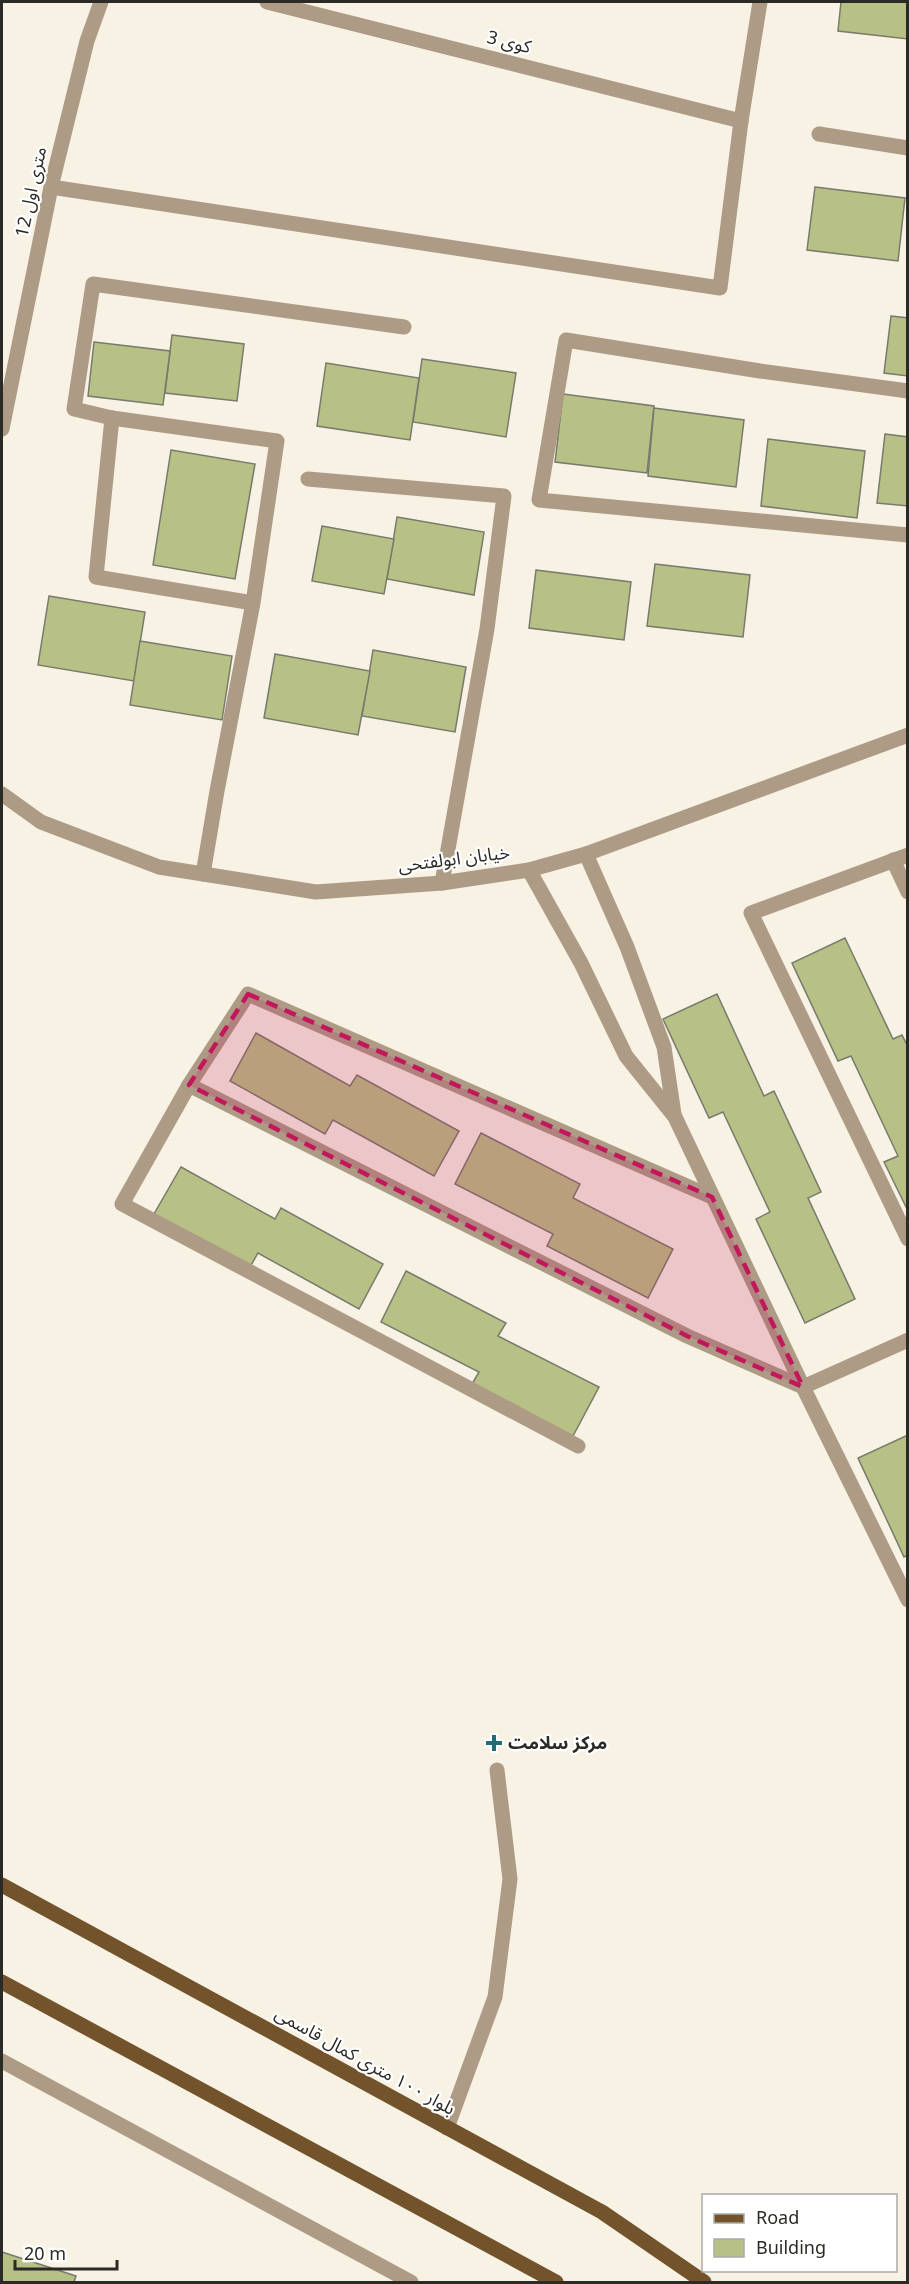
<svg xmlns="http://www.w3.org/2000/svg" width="909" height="2284" viewBox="0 0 909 2284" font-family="'Noto Sans','Noto Sans Arabic',sans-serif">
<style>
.building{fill:#b8c185;stroke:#787a6d;stroke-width:1.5}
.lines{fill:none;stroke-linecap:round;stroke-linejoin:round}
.minor{stroke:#ad9b86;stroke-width:15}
.major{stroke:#72532c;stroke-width:15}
.marked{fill:#c2185b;fill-opacity:0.2;stroke:#c2185b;stroke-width:4.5;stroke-dasharray:12 8;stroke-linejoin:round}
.poi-dot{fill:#226c75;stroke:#fff;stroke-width:2}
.labels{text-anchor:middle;stroke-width:4.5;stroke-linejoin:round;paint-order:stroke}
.street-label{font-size:18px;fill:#2b2a24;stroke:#fff}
.poi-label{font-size:18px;font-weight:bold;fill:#2b2a24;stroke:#fff;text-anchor:start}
</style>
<rect width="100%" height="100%" fill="#f7f2e4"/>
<g class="building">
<path d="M 841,2 L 908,2 L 908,39 L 838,31 Z"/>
<path d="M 815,187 L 905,198 L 898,261 L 807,250 Z"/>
<path d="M 891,316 L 908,318 L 908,376 L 884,373 Z"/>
<path d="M 172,335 L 244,344 L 237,401 L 165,393 Z"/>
<path d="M 94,342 L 170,351 L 163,405 L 88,396 Z"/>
<path d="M 422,359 L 516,373 L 506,437 L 413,422 Z"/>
<path d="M 326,363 L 419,378 L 410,440 L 317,426 Z"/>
<path d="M 563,394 L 654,406 L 647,473 L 555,462 Z"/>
<path d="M 654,408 L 744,420 L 736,487 L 648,476 Z"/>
<path d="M 885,434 L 908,437 L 908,506 L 877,503 Z"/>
<path d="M 768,439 L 865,451 L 857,518 L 761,506 Z"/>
<path d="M 171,450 L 255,464 L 235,579 L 153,565 Z"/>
<path d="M 397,517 L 484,532 L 474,595 L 387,579 Z"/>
<path d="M 322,526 L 394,539 L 384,594 L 312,581 Z"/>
<path d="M 655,564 L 750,575 L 743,637 L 647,626 Z"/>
<path d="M 536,570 L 631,582 L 624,640 L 529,628 Z"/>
<path d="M 49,596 L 145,612 L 134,681 L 38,665 Z"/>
<path d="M 140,641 L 232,656 L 222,720 L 130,705 Z"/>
<path d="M 373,650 L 466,667 L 455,732 L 362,716 Z"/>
<path d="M 275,654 L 370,671 L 358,735 L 264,718 Z"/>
<path d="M 845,938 L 893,1039 L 902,1035 L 908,1047 L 908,1211 L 884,1162 L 898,1156 L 851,1056 L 838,1061 L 792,963 Z"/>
<path d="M 717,994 L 764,1096 L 774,1091 L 821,1192 L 808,1198 L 855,1299 L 805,1323 L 756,1219 L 770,1212 L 723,1112 L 709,1118 L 663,1019 Z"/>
<path d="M 256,1033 L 350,1086 L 357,1075 L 459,1131 L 434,1176 L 333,1120 L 325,1134 L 230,1081 Z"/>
<path d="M 481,1133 L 580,1184 L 573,1198 L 673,1249 L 648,1298 L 547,1246 L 553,1234 L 455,1184 Z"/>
<path d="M 181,1167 L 275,1219 L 281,1208 L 383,1264 L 359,1309 L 258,1253 L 250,1267 L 154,1214 Z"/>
<path d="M 406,1271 L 506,1323 L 498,1336 L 599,1387 L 573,1436 L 472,1384 L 479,1372 L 381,1322 Z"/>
<path d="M 908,1435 L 908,1555 L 904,1557 L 858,1458 Z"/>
<path d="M 2,2252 L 76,2276 L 74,2282 L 2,2282 Z"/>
</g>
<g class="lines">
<g class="minor">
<path d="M 267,2 L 741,121"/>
<path d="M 819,134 L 908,148"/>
<path d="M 51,187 L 720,288 L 741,121 L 760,2"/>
<path d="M 908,391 L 760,371 L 566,340 L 539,500 L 908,535"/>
<path d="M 112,418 L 74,409 L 93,284 L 404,327"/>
<path d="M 2,429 L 51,187 L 87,41 L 101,2"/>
<path d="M 308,479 L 504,496 L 487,629 L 442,883"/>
<path d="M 2,794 L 41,822 L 159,867 L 316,892 L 442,883 L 529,870 L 586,854 L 908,735"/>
<path d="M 586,854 L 627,947 L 664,1047 L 674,1114"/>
<path d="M 908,855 L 751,913 L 908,1239"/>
<path d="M 893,860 L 908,892"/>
<path d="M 529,870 L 581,963 L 626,1056 L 675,1117 L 803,1387 L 908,1600"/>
<path d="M 203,874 L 217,791 L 253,603 L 277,441 L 112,418 L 96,577 L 253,603"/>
<path d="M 189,1085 L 248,994 L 712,1197"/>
<path d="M 578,1446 L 122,1204 L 189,1085 L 687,1336 L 803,1387 L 908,1340"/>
<path d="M 2,2061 L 411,2282"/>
<path d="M 447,2128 L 495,1997 L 510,1879 L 497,1770"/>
</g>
<g class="major">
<path d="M 2,1885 L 602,2212 L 704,2282"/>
<path d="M 2,1982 L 556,2282"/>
</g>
</g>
<path class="marked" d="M 248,994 L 712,1197 L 803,1387 L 687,1336 L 189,1085 Z"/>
<path class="poi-dot" d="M491 1734h6v6h6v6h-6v6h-6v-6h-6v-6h6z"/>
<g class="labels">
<g class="street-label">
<text transform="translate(509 42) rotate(14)" y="6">کوی 3</text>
<text transform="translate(31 192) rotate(-78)" y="6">12 متری اول</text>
<text transform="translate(454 859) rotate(-7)" y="6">خیابان ابولفتحی</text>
<text transform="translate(365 2061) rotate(29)" y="6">بلوار ۱۰۰ متری کمال قاسمی</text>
</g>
<g class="poi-label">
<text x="508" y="1749">مرکز سلامت</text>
</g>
</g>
<rect width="909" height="2284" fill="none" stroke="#2b2a24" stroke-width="6"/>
<rect x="702" y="2194" width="195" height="78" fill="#ffffff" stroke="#aaaaa7" stroke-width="1.5"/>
<rect x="714" y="2214" width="30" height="9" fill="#72532c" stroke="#aaaaa7" stroke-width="1.5"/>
<text x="756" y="2224" font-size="18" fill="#2b2a24">Road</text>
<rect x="714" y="2239" width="30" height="18" fill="#b8c185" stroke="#aaaaa7" stroke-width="1.5"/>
<text x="756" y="2254" font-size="18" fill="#2b2a24">Building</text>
<path d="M15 2260v9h102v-9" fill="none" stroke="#2b2a24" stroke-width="3"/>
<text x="24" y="2260" font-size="18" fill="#2b2a24" stroke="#ffffff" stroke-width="4.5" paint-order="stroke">20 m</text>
</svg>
